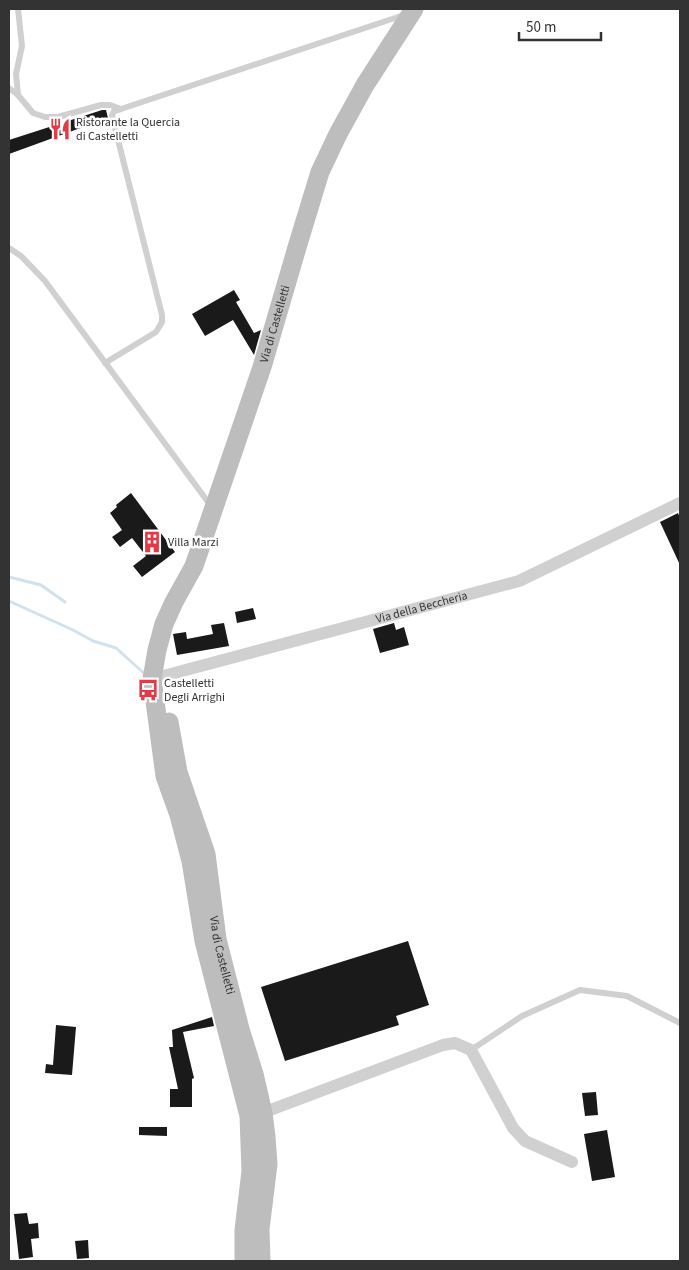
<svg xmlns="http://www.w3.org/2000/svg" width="689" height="1270" viewBox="0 0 689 1270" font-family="'Source Sans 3',sans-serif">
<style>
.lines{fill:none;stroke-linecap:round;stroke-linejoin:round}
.stream{stroke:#cfe2ee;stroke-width:3}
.building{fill:#1a1a1a}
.service{stroke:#d0d0d0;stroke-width:6}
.minor{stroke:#d0d0d0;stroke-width:12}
.secondary{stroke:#bdbdbd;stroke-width:19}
.labels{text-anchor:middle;stroke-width:5;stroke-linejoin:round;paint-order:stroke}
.poi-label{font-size:12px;fill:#333;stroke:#fff;text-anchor:start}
.street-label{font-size:12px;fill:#333;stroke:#fff}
</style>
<rect width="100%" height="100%" fill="#fff"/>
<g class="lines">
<g class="stream">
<path d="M 9,577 L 41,585 L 65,602"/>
<path d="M 9,601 L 73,630 L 93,641 L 116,648 L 147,676"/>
</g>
</g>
<g class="building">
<path d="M 102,110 L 106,110 L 108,118 L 9,154 L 9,140 Z"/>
<path d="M 234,290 L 240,300 L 236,302 L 254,333 L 261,330 L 254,355 L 233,320 L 205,336 L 192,314 Z"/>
<path d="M 131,493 L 175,552 L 142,577 L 133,566 L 146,556 L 132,538 L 120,547 L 112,537 L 122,530 L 110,513 L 117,507 L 116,505 Z"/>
<path d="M 678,513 L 680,518 L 680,565 L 660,522 Z"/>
<path d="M 253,608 L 256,619 L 237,623 L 235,612 Z"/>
<path d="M 224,623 L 229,646 L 177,655 L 173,634 L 186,632 L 187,639 L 213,634 L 211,625 Z"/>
<path d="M 394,623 L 396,630 L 404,627 L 409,645 L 380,653 L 373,629 Z"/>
<path d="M 408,941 L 429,1005 L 396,1016 L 399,1025 L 285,1061 L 261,987 Z"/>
<path d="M 212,1017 L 214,1026 L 183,1032 L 194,1078 L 192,1079 L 192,1107 L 170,1107 L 170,1089 L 178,1089 L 169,1047 L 173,1047 L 172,1030 Z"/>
<path d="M 56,1025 L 76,1027 L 72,1075 L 45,1073 L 46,1064 L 53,1065 Z"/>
<path d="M 596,1092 L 598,1115 L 585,1116 L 582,1093 Z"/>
<path d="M 139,1127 L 167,1127 L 167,1136 L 139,1135 Z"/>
<path d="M 607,1130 L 615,1177 L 592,1181 L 584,1134 Z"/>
<path d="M 27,1213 L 29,1224 L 38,1223 L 39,1238 L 31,1239 L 33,1257 L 19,1259 L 14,1214 Z"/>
<path d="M 88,1240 L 89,1258 L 77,1259 L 75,1241 Z"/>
</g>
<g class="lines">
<g class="service">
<path d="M 9,88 L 18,95 L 33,113 L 45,117 L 58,117 L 101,105 L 110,105 L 121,109 L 404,15"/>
<path d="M 18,95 L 16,74 L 22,46 L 18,9"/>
<path d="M 9,248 L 21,256 L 45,281 L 211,506"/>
<path d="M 105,363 L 156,332 L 162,322 L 162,315 L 113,120 L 112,115 L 114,111 L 121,109"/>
<path d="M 471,1050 L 522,1016 L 580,990 L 627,996 L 680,1023"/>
</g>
<g class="minor">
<path id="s1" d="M 152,679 L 519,581 L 680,503"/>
<path d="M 257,1115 L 443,1045 L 455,1043 L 471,1050 L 513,1128 L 525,1141 L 572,1162"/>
</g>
<g class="secondary">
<path id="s2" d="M 169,722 L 178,772 L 206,854 L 217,939 L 240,1029 L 254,1074 L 263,1113 L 266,1137 L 268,1164 L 260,1229 L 261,1261"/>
<path id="s3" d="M 244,1261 L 244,1230 L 251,1171 L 249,1116 L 204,941 L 191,861 L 179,815 L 165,776 L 152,679 L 157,650 L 164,624 L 174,602 L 194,566 L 262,367 L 298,244 L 320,172 L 338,134 L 365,85 L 414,9"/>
</g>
</g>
<defs>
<g id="restaurant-bare" transform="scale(1.725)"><path d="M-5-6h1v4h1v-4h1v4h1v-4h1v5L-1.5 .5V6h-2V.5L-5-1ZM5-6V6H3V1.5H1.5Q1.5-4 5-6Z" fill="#e63946" stroke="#fff" stroke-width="2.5" paint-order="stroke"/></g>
<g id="building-bare" transform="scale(1.725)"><path d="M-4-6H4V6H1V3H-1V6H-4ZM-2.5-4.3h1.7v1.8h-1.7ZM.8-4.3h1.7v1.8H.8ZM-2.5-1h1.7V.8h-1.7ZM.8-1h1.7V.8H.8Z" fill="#e63946" stroke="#fff" stroke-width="2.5" paint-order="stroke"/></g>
<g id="bus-bare" transform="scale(1.725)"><path d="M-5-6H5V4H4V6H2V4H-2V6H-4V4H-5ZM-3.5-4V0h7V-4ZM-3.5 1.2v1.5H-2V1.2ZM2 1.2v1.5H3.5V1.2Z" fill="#e63946" stroke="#fff" stroke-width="2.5" paint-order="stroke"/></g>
</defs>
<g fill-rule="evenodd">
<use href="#restaurant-bare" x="60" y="129"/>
<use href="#building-bare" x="152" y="542"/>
<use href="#bus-bare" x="148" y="690"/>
</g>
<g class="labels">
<g class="poi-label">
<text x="76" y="126">Ristorante la Quercia<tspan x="76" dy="14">di Castelletti</tspan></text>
<text x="168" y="546">Villa Marzi</text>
<text x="164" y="687">Castelletti<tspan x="164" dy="14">Degli Arrighi</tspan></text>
</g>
<g class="street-label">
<text dy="4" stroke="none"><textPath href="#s3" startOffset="971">Via di Castelletti</textPath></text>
<text dy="4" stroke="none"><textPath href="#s1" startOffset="279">Via della Beccheria</textPath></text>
<text dy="4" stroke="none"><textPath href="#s2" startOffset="240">Via di Castelletti</textPath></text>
</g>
</g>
<rect width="689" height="1270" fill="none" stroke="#333333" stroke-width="20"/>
<path d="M519 32v8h82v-8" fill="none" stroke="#333333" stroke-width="2.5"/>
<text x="526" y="32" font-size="15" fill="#333333" stroke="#ffffff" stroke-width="4" paint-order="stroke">50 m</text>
</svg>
